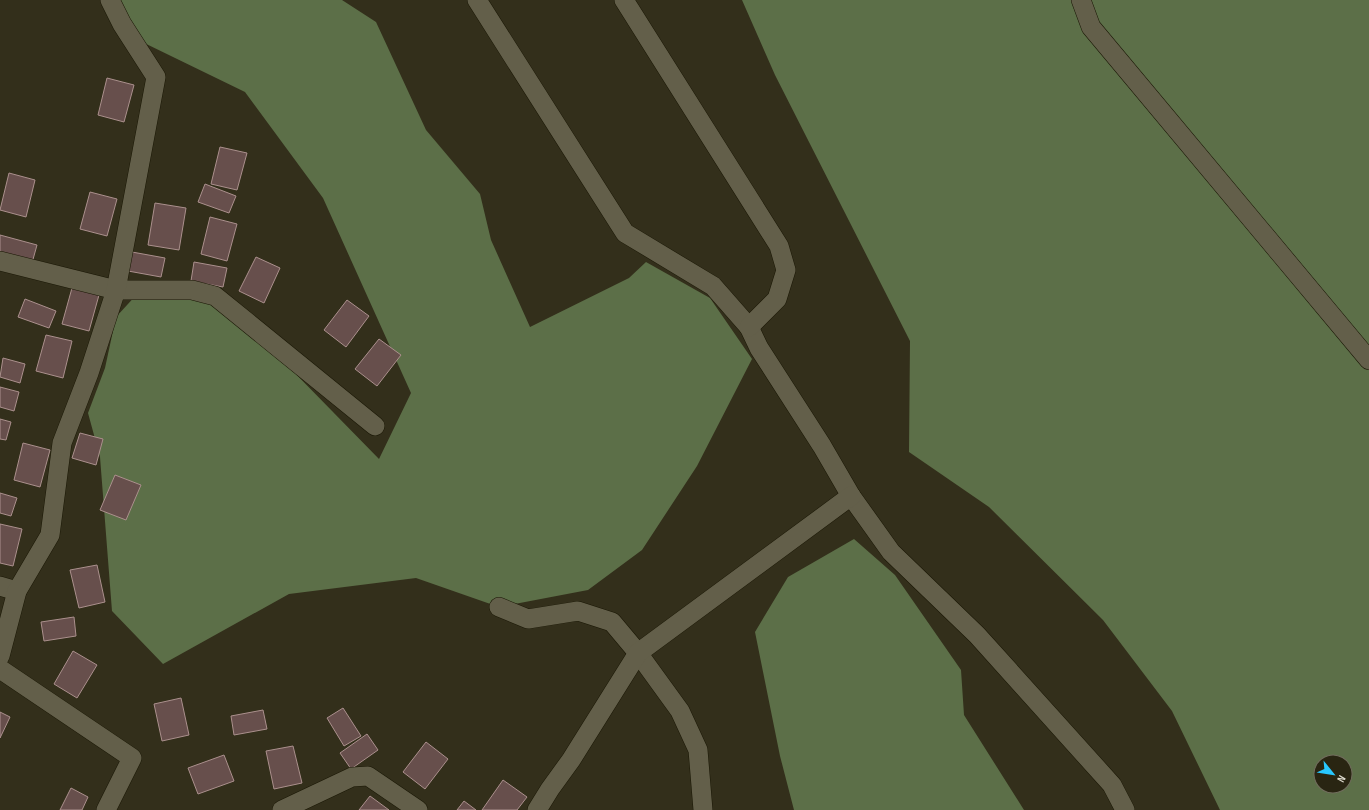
<svg xmlns="http://www.w3.org/2000/svg" width="1369" height="810" viewBox="0 0 1369 810" font-family="'Sofia Sans Condensed',sans-serif">
<style>
.forest{fill:#5c6f48;fill-rule:evenodd}
.building{fill:#674f4c;stroke:#ab908d}
.lines{fill:none;stroke-linecap:round;stroke-linejoin:round}
.minor-casing{stroke:#1a1705;stroke-width:20}
.minor{stroke:#635f4a;stroke-width:19}
</style>
<rect width="100%" height="100%" fill="#332f1b"/>
<g class="forest">
<path d="M 110,0 L 342,0 L 376,22 L 426,130 L 480,194 L 491,240 L 530,327 L 629,278 L 646,262 L 710,298 L 752,359 L 697,466 L 642,550 L 588,590 L 499,607 L 416,578 L 289,594 L 163,664 L 112,611 L 100,457 L 88,413 L 105,368 L 116,317 L 139,292 L 192,290 L 237,314 L 379,459 L 411,393 L 323,198 L 245,92 L 136,39 Z"/>
<path d="M 742,0 L 1369,0 L 1369,810 L 1220,810 L 1172,711 L 1103,620 L 989,507 L 909,452 L 910,341 L 775,75 ZM 1321,762 L 1345,762 L 1345,786 L 1321,786 Z"/>
<path d="M 854,539 L 895,575 L 961,670 L 964,715 L 1024,810 L 794,810 L 780,756 L 755,632 L 788,577 Z"/>
</g>
<g class="building">
<path d="M 107,78 L 134,85 L 124,122 L 98,115 Z"/>
<path d="M 220,147 L 247,153 L 237,190 L 211,184 Z"/>
<path d="M 9,173 L 35,180 L 26,217 L 0,210 Z"/>
<path d="M 205,184 L 236,196 L 229,213 L 198,202 Z"/>
<path d="M 90,192 L 117,199 L 107,236 L 80,229 Z"/>
<path d="M 155,203 L 186,208 L 179,250 L 148,245 Z"/>
<path d="M 210,217 L 237,224 L 227,261 L 201,254 Z"/>
<path d="M 0,235 L 37,245 L 32,263 L 0,254 Z"/>
<path d="M 132,252 L 165,258 L 161,277 L 128,271 Z"/>
<path d="M 256,257 L 280,268 L 264,303 L 239,291 Z"/>
<path d="M 194,262 L 227,268 L 223,287 L 191,281 Z"/>
<path d="M 72,288 L 99,295 L 89,331 L 62,324 Z"/>
<path d="M 25,299 L 56,311 L 49,328 L 18,317 Z"/>
<path d="M 347,300 L 369,316 L 346,347 L 324,330 Z"/>
<path d="M 46,335 L 72,341 L 63,378 L 36,371 Z"/>
<path d="M 379,339 L 401,355 L 377,386 L 355,369 Z"/>
<path d="M 3,358 L 25,364 L 20,383 L 0,377 Z"/>
<path d="M 0,387 L 19,392 L 14,411 L 0,407 Z"/>
<path d="M 0,419 L 11,422 L 6,440 L 0,439 Z"/>
<path d="M 80,433 L 103,439 L 96,465 L 72,458 Z"/>
<path d="M 23,443 L 50,450 L 40,487 L 14,480 Z"/>
<path d="M 115,475 L 141,485 L 126,520 L 100,510 Z"/>
<path d="M 0,493 L 17,498 L 11,516 L 0,513 Z"/>
<path d="M 0,524 L 22,529 L 13,566 L 0,563 Z"/>
<path d="M 97,565 L 105,602 L 79,608 L 70,570 Z"/>
<path d="M 74,617 L 76,636 L 44,641 L 41,622 Z"/>
<path d="M 73,651 L 97,665 L 77,698 L 54,684 Z"/>
<path d="M 181,698 L 189,735 L 162,741 L 154,704 Z"/>
<path d="M 343,708 L 361,736 L 344,746 L 327,718 Z"/>
<path d="M 263,710 L 267,729 L 234,735 L 231,716 Z"/>
<path d="M 0,712 L 10,717 L 0,738 Z"/>
<path d="M 367,734 L 378,750 L 351,769 L 340,753 Z"/>
<path d="M 426,742 L 448,759 L 425,789 L 403,772 Z"/>
<path d="M 293,746 L 302,783 L 274,789 L 266,751 Z"/>
<path d="M 224,755 L 234,781 L 198,794 L 188,768 Z"/>
<path d="M 503,780 L 527,797 L 517,810 L 482,810 Z"/>
<path d="M 71,788 L 88,797 L 82,810 L 60,810 Z"/>
<path d="M 370,796 L 389,810 L 359,810 Z"/>
<path d="M 464,801 L 476,810 L 457,810 Z"/>
</g>
<g class="lines">
<g class="minor-casing">
<g id="minor">
<path d="M 477,0 L 625,233 L 713,286 L 749,327 L 759,348 L 822,446 L 851,496 L 891,552 L 977,635 L 1112,785 L 1125,810"/>
<path d="M 624,0 L 779,246 L 786,270 L 777,299 L 749,327"/>
<path d="M 1081,0 L 1091,27 L 1369,360"/>
<path d="M 0,261 L 116,290 L 192,290 L 215,296 L 375,426"/>
<path d="M 0,586 L 17,591"/>
<path d="M 499,607 L 528,619 L 578,611 L 612,622 L 638,653 L 680,711 L 698,750 L 703,810"/>
<path d="M 0,656 L 17,591 L 50,535 L 62,443 L 89,373 L 116,290 L 156,77 L 122,24 L 110,0"/>
<path d="M 0,669 L 132,758 L 106,810"/>
<path d="M 282,810 L 352,777 L 368,776 L 418,810"/>
<path d="M 537,810 L 550,789 L 571,760 L 638,653 L 851,496"/>
</g>
</g>
<use href="#minor" class="minor"/>
</g>
<g transform="translate(1333 774) rotate(120)"><circle r="19" fill="#292512" stroke="#716d5d"/>
<path d="M0-3L7 15L0 10L-7 15Z" fill="#28c8ff"/>
<text y="-6" font-size="11" font-weight="bold" text-anchor="middle" fill="#dcd9cd">N</text>
</g>
</svg>
